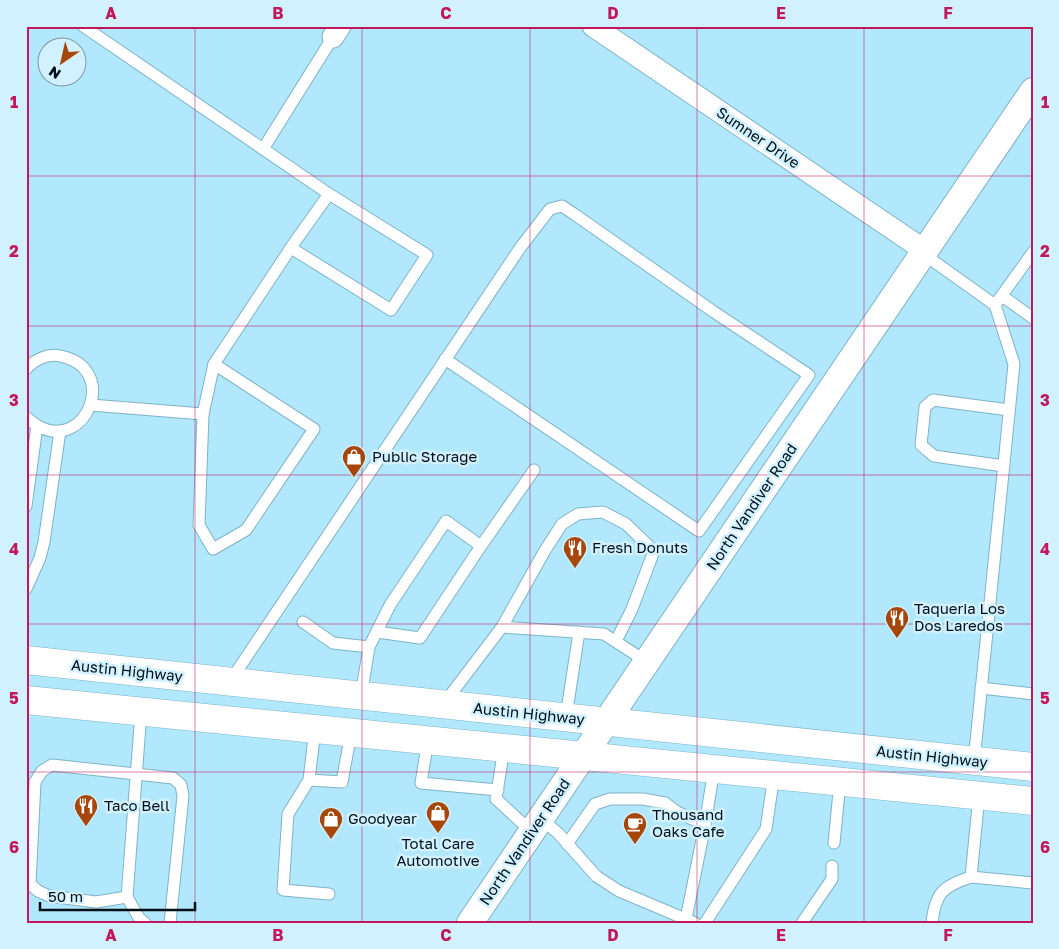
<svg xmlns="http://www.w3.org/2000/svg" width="1059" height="949" viewBox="0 0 1059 949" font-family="'Golos Text',sans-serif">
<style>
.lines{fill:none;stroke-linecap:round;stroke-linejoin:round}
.service-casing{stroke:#7eb3c8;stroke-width:13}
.minor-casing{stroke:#7eb3c8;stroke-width:23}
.tertiary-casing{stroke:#7eb3c8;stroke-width:28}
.primary-casing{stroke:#7eb3c8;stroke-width:29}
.service{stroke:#fff;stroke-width:11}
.minor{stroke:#fff;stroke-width:21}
.tertiary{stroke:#fff;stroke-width:26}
.primary{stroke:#fff;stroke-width:28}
.grid{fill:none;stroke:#c2185b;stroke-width:1;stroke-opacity:0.55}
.labels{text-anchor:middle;stroke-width:5;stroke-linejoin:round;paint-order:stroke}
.street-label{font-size:15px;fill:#000f17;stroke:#d1f1fe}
.poi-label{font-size:15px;fill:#000f17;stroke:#d1f1fe;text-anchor:start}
.neatline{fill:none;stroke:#c2185b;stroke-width:2}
.grid-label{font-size:16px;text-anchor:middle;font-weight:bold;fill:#c2185b}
</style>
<rect width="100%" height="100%" fill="#b1e8fd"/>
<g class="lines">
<g class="service-casing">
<g id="service">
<path d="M 83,26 L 329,194 L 294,243 L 214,364 L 203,414 L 91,405"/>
<path d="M 263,149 L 333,37"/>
<path d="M 291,248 L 391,310 L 427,255 L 329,194"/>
<path d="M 922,253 L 995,305 L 1014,364 L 974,761"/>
<path d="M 1002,296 L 1033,318"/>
<path d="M 995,305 L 1033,252"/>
<path d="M 26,369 C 34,360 48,353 60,356 C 121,368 86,453 38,426 C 34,424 30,420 26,417"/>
<path d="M 203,414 L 199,525 L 213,549 L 246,530 L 314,429 L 214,364"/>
<path d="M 1004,466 L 934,456 L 921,445 L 925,407 L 933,400 L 1009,410"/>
<path d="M 26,506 L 37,426"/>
<path d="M 26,589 L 40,558 L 44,542 L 60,431"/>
<path d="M 303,622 L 333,643 L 369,647 L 361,696"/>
<path d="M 502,627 L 544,552 L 562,524 L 578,514 L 603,512 L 626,524 L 654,551 L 632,609 L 616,641"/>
<path d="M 377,632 L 420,638 L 481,546"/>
<path d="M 369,647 L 390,605 L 446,521 L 481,546 L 534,470"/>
<path d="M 231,680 L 520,248 L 550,209 L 562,206 L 574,214 L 714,312 L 809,375 L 699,531 L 445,359"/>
<path d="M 981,688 L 1033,694"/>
<path d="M 445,702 L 502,627 L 604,634 L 647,662"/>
<path d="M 141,712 L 127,897 L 139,918 L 145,923"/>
<path d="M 566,717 L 579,632"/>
<path d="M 315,729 L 309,780 L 288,814 L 283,890 L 329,894"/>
<path d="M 428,740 L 421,783 L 498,790"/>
<path d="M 504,748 L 496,799 L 532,832"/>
<path d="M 309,780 L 342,782 L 351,733"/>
<path d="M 979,796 L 971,877 L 1033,883"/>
<path d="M 541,819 L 558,833 L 596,876 L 619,891 L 695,923"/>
<path d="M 834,843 L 840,782"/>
<path d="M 567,844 L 595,804 L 610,799 L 643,799 L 665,803 L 677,812 L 705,825"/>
<path d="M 127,897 L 96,902 L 49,896 L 38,891 L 30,884 L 35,782 L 42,771 L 52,765 L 173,778 L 181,785 L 183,796 L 170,923"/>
<path d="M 686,919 L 705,825 L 714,769"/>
<path d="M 705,923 L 766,829 L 774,775"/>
<path d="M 802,923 L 832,879 L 832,866"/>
<path d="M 932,923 C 935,893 943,886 971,877"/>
</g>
</g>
<g class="minor-casing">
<g id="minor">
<path d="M 593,26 L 924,250"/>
<path d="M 333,37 L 340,26"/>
</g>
</g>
<g class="tertiary-casing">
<path id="tertiary" d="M 470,923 C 659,647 844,367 1033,91"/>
</g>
<g class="primary-casing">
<g id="primary">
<path d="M 26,660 L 1033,767"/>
<path d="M 26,700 L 1033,801"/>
</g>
</g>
<use href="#service" class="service"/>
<use href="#minor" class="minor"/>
<use href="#tertiary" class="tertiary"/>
<use href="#primary" class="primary"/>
</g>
<path class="grid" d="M 195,26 L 195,923M 362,26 L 362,923M 530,26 L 530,923M 697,26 L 697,923M 864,26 L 864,923M 26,176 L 1033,176M 26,326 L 1033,326M 26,475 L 1033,475M 26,624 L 1033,624M 26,772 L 1033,772"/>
<defs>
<g id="shop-pin" transform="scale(1.25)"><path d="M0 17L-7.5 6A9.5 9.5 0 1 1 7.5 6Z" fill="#a8460a" stroke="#d1f1fe"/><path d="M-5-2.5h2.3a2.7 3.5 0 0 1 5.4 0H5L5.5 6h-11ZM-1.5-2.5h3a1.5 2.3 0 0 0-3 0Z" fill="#fff"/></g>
<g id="restaurant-pin" transform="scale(1.25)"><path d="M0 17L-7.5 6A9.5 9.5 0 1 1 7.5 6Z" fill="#a8460a" stroke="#d1f1fe"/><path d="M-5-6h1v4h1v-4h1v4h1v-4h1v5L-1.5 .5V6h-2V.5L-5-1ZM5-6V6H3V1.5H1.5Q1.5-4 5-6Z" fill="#fff"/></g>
<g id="cafe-pin" transform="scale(1.25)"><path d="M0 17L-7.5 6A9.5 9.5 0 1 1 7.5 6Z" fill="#a8460a" stroke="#d1f1fe"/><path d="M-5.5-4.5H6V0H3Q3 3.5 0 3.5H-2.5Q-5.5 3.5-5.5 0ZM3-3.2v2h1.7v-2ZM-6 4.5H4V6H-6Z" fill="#fff"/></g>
</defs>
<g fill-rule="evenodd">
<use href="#shop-pin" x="354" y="457"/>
<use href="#restaurant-pin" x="575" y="548"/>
<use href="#restaurant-pin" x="897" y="618"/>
<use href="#restaurant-pin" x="86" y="806"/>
<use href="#shop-pin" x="438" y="813"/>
<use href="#shop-pin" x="331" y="819"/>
<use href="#cafe-pin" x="635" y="824"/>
</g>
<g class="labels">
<g class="street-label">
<text transform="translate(758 138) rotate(34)" y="5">Sumner Drive</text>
<text transform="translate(752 507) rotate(-56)" y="5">North Vandiver Road</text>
<text transform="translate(127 671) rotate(6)" y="5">Austin Highway</text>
<text transform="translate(529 714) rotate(6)" y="5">Austin Highway</text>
<text transform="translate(932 757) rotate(6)" y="5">Austin Highway</text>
<text transform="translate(525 842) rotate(-56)" y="5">North Vandiver Road</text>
</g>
<g class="poi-label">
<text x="372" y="462">Public Storage</text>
<text x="592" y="553">Fresh Donuts</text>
<text x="914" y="614">Taqueria Los<tspan x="914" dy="17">Dos Laredos</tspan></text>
<text x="104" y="811">Taco Bell</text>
<text x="652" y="820">Thousand<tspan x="652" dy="17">Oaks Cafe</tspan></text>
<text x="348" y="824">Goodyear</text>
<text x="438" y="849" text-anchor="middle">Total Care<tspan x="438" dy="17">Automotive</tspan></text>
</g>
</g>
<rect width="1059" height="949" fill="none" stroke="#d1f1fe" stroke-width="55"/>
<g transform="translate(62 62) rotate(214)"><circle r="24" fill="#d1f1fe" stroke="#7d97a2"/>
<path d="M0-4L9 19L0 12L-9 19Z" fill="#a8460a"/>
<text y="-8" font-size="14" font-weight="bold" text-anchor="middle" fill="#000f17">N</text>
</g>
<path d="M40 902v8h155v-8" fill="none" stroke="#000f17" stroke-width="2.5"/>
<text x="48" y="902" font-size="15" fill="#000f17" stroke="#d1f1fe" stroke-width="4" paint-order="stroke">50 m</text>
<rect x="28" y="28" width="1004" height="894" class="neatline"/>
<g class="grid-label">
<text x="111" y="19">A</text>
<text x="278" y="19">B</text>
<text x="446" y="19">C</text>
<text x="613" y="19">D</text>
<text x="781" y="19">E</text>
<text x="948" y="19">F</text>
<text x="14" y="108">1</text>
<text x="1045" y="108">1</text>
<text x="14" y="257">2</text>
<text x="1045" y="257">2</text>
<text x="14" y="406">3</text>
<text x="1045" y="406">3</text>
<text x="14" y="555">4</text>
<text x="1045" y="555">4</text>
<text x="14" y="704">5</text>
<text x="1045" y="704">5</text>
<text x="14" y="853">6</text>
<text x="1045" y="853">6</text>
<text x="111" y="941">A</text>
<text x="278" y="941">B</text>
<text x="446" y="941">C</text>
<text x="613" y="941">D</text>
<text x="781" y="941">E</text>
<text x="948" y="941">F</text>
</g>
</svg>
